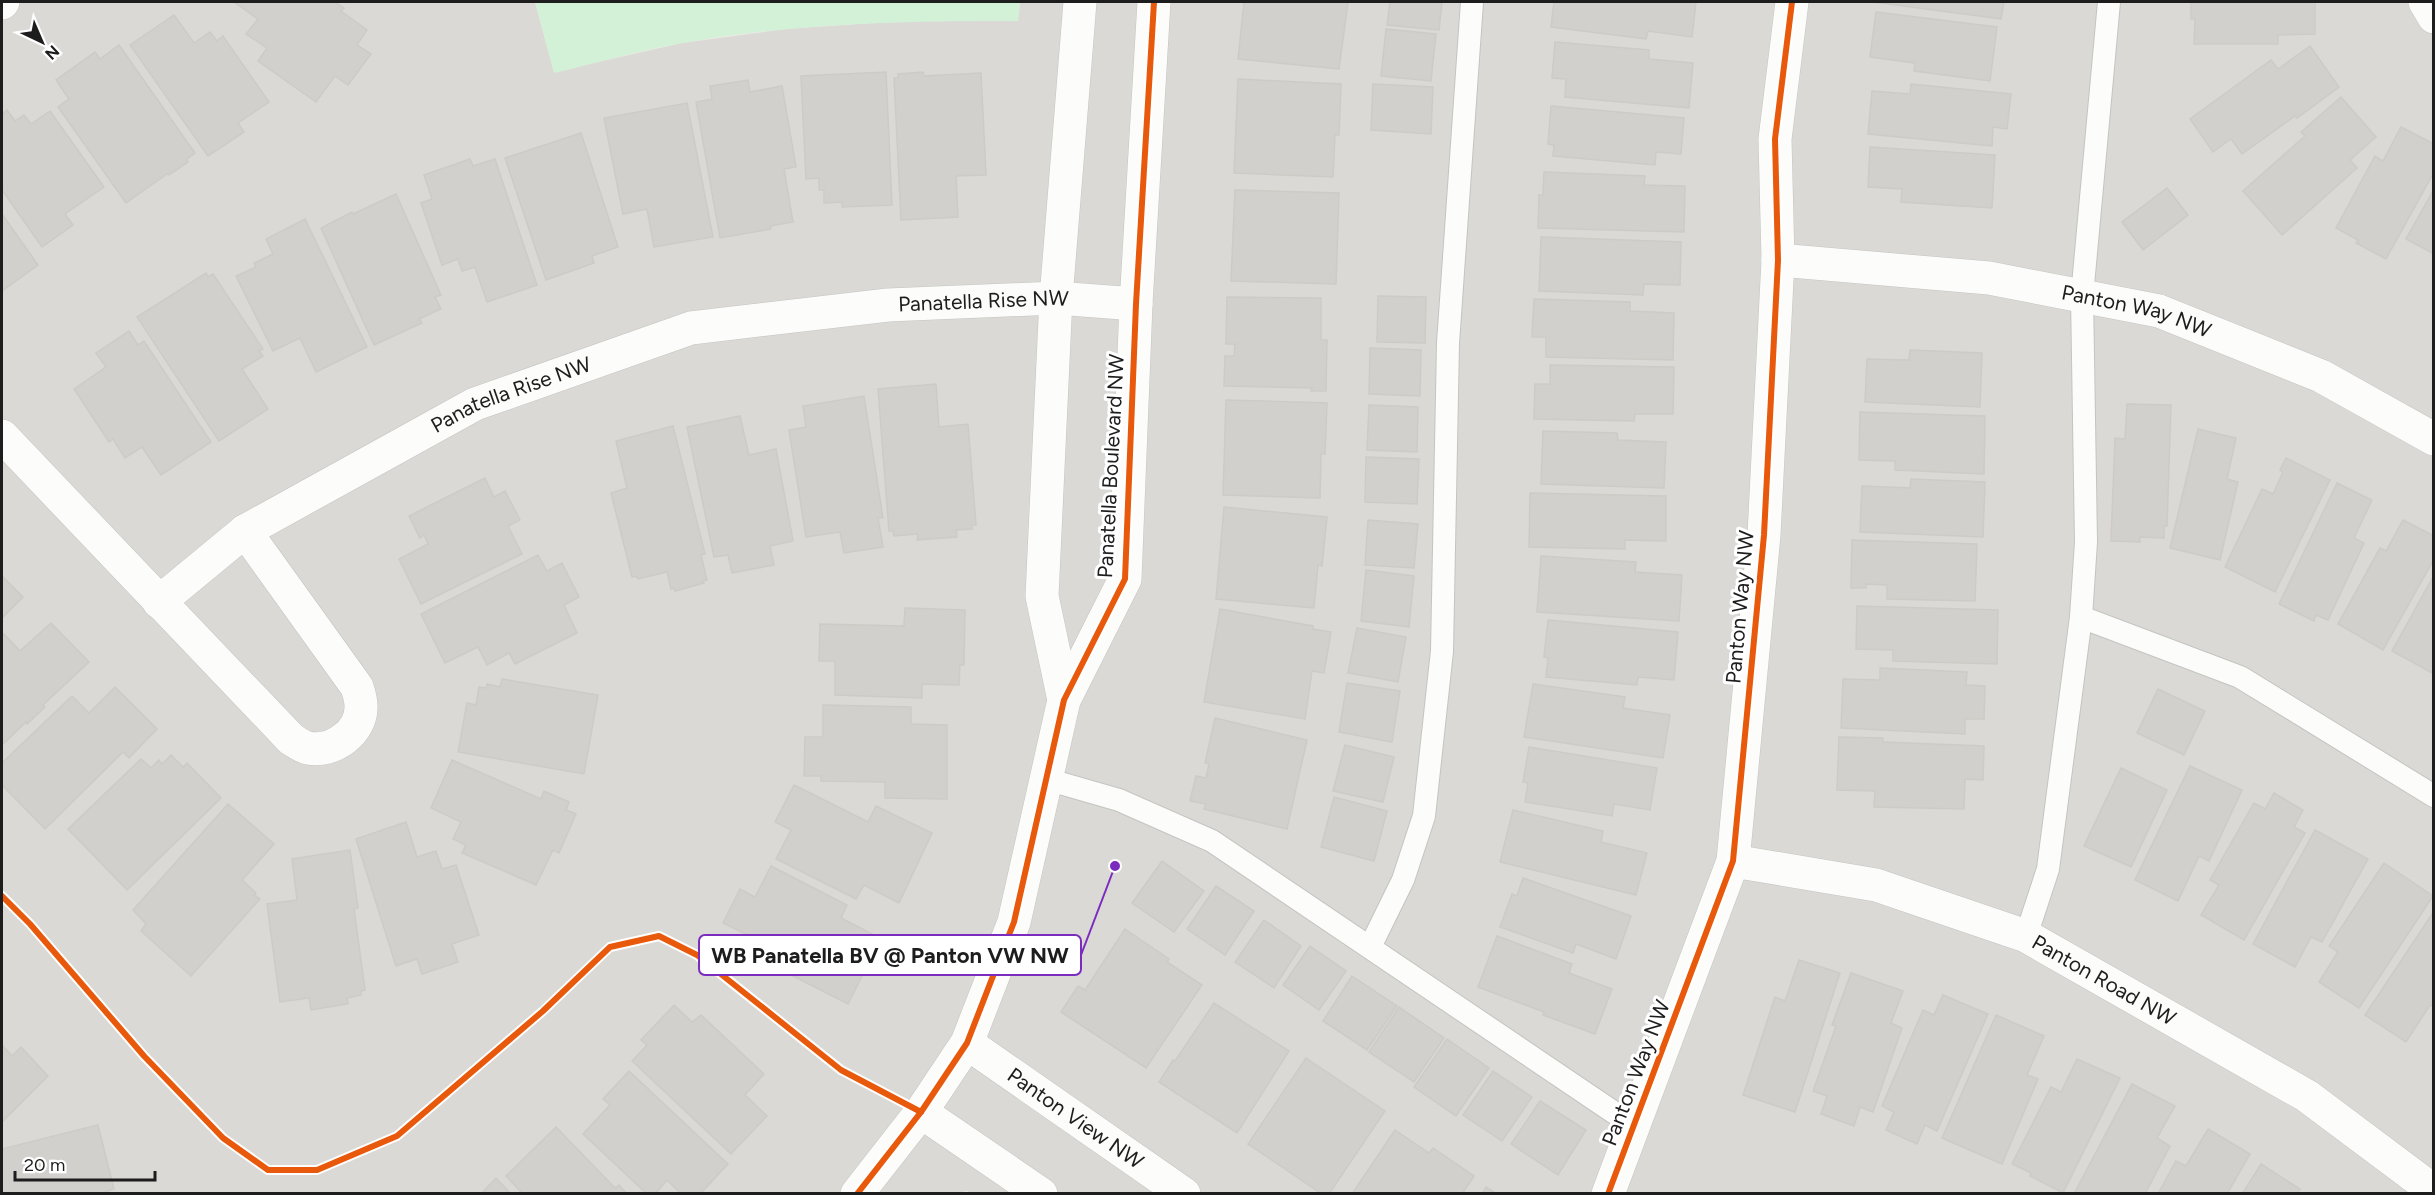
<svg xmlns="http://www.w3.org/2000/svg" width="2435" height="1195" viewBox="0 0 2435 1195" font-family="Figtree,sans-serif">
<style>
.residential{fill:#dad9d6}
.park{fill:#d3f1d6}
.building{fill:#d2d0cc;stroke:#cecbc6;stroke-width:1.5}
.lines{fill:none;stroke-linecap:round;stroke-linejoin:round}
.service-casing{stroke:#c4c4c1;stroke-width:24}
.minor-casing{stroke:#c4c4c1;stroke-width:34}
.tertiary-casing{stroke:#c4c4c1;stroke-width:34}
.service{stroke:#fcfcfb;stroke-width:22}
.minor{stroke:#fcfcfb;stroke-width:33}
.tertiary{stroke:#fcfcfb;stroke-width:33}
.cycleway-casing{stroke:#fff;stroke-width:10}
.cycleway{stroke:#e8590c;stroke-width:6}
.labels{text-anchor:middle;stroke-width:6;stroke-linejoin:round;paint-order:stroke}
.street-label{font-size:21px;fill:#1d1d1d;stroke:#fff}
.leader{fill:none;stroke:#7b2cbf;stroke-width:2}
.callout-dot{fill:#7b2cbf;stroke:#fff;stroke-width:2}
.callout{fill:#fff;stroke:#7b2cbf;stroke-width:2}
.callout-label{font-size:22px;text-anchor:middle;font-weight:bold;fill:#1d1d1d}
</style>
<rect width="100%" height="100%" fill="#ebeae5"/>
<path class="residential" d="M 2,2 L 535,2 L 554,72 L 682,43 L 786,29 L 904,21 L 1018,21 L 1020,2 L 2433,2 L 2433,1193 L 972,1194 L 967,1191 L 951,1194 L 2,1194 Z"/>
<path class="park" d="M 535,2 L 1020,2 L 1018,21 C 906,21 793,23 683,43 C 640,50 597,63 554,73 Z"/>
<g class="building">
<path d="M 234,2 L 335,2 L 344,8 L 341,11 L 367,30 L 357,45 L 371,54 L 348,85 L 335,76 L 316,102 L 258,61 L 267,48 L 246,34 L 258,19 Z"/>
<path d="M 1244,2 L 1348,2 L 1339,69 L 1238,59 Z"/>
<path d="M 1390,2 L 1442,2 L 1439,30 L 1387,25 Z"/>
<path d="M 1554,2 L 1696,2 L 1692,37 L 1648,31 L 1646,39 L 1551,27 Z"/>
<path d="M 1873,2 L 2004,2 L 2001,19 Z"/>
<path d="M 2191,2 L 2315,2 L 2315,34 L 2278,35 L 2278,44 L 2194,44 L 2195,19 L 2191,19 Z"/>
<path d="M 1876,12 L 1997,27 L 1990,81 L 1914,71 L 1915,63 L 1870,57 Z"/>
<path d="M 174,15 L 194,43 L 210,32 L 217,41 L 223,36 L 269,102 L 238,123 L 244,132 L 208,156 L 130,45 Z"/>
<path d="M 1386,29 L 1436,34 L 1431,81 L 1381,76 Z"/>
<path d="M 1555,42 L 1649,50 L 1649,59 L 1693,63 L 1689,108 L 1565,97 L 1566,79 L 1552,78 Z"/>
<path d="M 119,45 L 195,153 L 187,159 L 188,162 L 169,175 L 167,174 L 126,203 L 58,107 L 69,99 L 56,80 L 95,52 L 100,59 Z"/>
<path d="M 2310,46 L 2339,87 L 2297,118 L 2295,116 L 2242,154 L 2231,139 L 2213,152 L 2190,119 L 2271,60 L 2278,69 Z"/>
<path d="M 886,72 L 892,205 L 842,207 L 842,202 L 824,203 L 824,190 L 819,190 L 819,178 L 806,179 L 801,76 Z"/>
<path d="M 923,72 L 924,76 L 981,73 L 986,175 L 956,176 L 958,217 L 901,220 L 894,78 L 898,78 L 898,74 Z"/>
<path d="M 1238,79 L 1341,84 L 1339,135 L 1335,135 L 1333,177 L 1234,173 Z"/>
<path d="M 748,80 L 750,92 L 782,86 L 796,167 L 784,169 L 793,222 L 770,226 L 771,229 L 720,238 L 696,102 L 712,99 L 710,86 Z"/>
<path d="M 1373,84 L 1433,87 L 1431,134 L 1371,130 Z"/>
<path d="M 1911,84 L 2011,94 L 2007,129 L 1993,127 L 1992,146 L 1868,134 L 1872,91 L 1910,94 Z"/>
<path d="M 2341,97 L 2376,137 L 2350,160 L 2357,168 L 2282,235 L 2243,191 L 2305,136 L 2301,132 Z"/>
<path d="M 687,103 L 713,237 L 654,247 L 647,209 L 623,214 L 604,118 Z"/>
<path d="M 1551,106 L 1684,118 L 1681,154 L 1656,152 L 1655,165 L 1553,156 L 1554,145 L 1548,144 Z"/>
<path d="M 7,110 L 15,121 L 24,115 L 31,124 L 50,111 L 104,187 L 65,214 L 73,225 L 42,247 L 2,190 L 2,114 Z"/>
<path d="M 2401,127 L 2434,144 L 2434,172 L 2386,259 L 2356,243 L 2358,240 L 2336,228 L 2375,156 L 2383,161 Z"/>
<path d="M 581,133 L 618,247 L 592,256 L 594,263 L 546,280 L 505,158 Z"/>
<path d="M 1870,147 L 1995,155 L 1992,208 L 1901,202 L 1902,189 L 1868,187 Z"/>
<path d="M 470,159 L 473,166 L 495,159 L 537,285 L 487,302 L 475,267 L 462,271 L 458,259 L 442,265 L 421,203 L 432,199 L 424,175 Z"/>
<path d="M 1544,172 L 1645,176 L 1644,185 L 1685,186 L 1684,232 L 1538,228 L 1539,195 L 1543,195 Z"/>
<path d="M 2167,188 L 2188,215 L 2143,250 L 2122,222 Z"/>
<path d="M 2434,189 L 2434,254 L 2406,239 Z"/>
<path d="M 1235,190 L 1339,193 L 1336,284 L 1231,281 Z"/>
<path d="M 396,194 L 441,295 L 435,297 L 441,309 L 419,319 L 422,323 L 374,345 L 321,228 L 352,212 L 353,214 Z"/>
<path d="M 2,214 L 38,265 L 2,291 Z"/>
<path d="M 305,219 L 367,347 L 316,372 L 300,338 L 273,351 L 236,276 L 256,267 L 254,263 L 273,254 L 266,239 Z"/>
<path d="M 1541,237 L 1681,242 L 1680,285 L 1644,284 L 1643,295 L 1539,291 Z"/>
<path d="M 206,273 L 208,277 L 213,274 L 263,349 L 259,351 L 263,356 L 242,369 L 268,409 L 219,441 L 137,317 Z"/>
<path d="M 1378,296 L 1426,297 L 1425,343 L 1377,342 Z"/>
<path d="M 1227,297 L 1321,298 L 1321,340 L 1327,340 L 1326,391 L 1311,391 L 1312,388 L 1224,386 L 1225,356 L 1234,356 L 1235,344 L 1226,344 Z"/>
<path d="M 1534,299 L 1630,302 L 1630,311 L 1674,313 L 1673,360 L 1546,357 L 1546,337 L 1532,337 Z"/>
<path d="M 129,331 L 138,345 L 144,341 L 211,442 L 161,475 L 142,447 L 125,458 L 113,439 L 109,442 L 74,389 L 106,367 L 96,353 Z"/>
<path d="M 1370,348 L 1421,350 L 1420,396 L 1369,394 Z"/>
<path d="M 1910,350 L 1982,353 L 1980,407 L 1865,402 L 1867,359 L 1909,360 Z"/>
<path d="M 1550,365 L 1674,367 L 1673,414 L 1635,414 L 1634,421 L 1534,419 L 1535,384 L 1550,384 Z"/>
<path d="M 936,384 L 939,427 L 968,424 L 976,525 L 972,525 L 972,529 L 956,530 L 957,537 L 917,540 L 918,534 L 894,536 L 893,531 L 889,531 L 878,389 Z"/>
<path d="M 864,396 L 883,518 L 878,518 L 883,547 L 844,553 L 840,532 L 806,537 L 789,430 L 806,427 L 803,406 Z"/>
<path d="M 1226,400 L 1327,403 L 1325,454 L 1321,454 L 1320,498 L 1223,495 Z"/>
<path d="M 2127,404 L 2171,405 L 2167,526 L 2164,526 L 2164,538 L 2140,537 L 2140,542 L 2111,541 L 2115,438 L 2125,439 Z"/>
<path d="M 1369,405 L 1418,407 L 1417,452 L 1367,450 Z"/>
<path d="M 1860,412 L 1985,416 L 1984,474 L 1895,470 L 1895,461 L 1859,460 Z"/>
<path d="M 740,416 L 749,455 L 776,449 L 793,541 L 770,546 L 774,565 L 732,573 L 728,555 L 714,557 L 687,427 Z"/>
<path d="M 673,426 L 705,554 L 701,555 L 707,580 L 703,581 L 704,583 L 675,591 L 674,588 L 671,589 L 667,572 L 638,579 L 636,576 L 632,577 L 611,493 L 627,488 L 616,441 Z"/>
<path d="M 2198,429 L 2236,438 L 2227,479 L 2238,482 L 2220,560 L 2170,548 Z"/>
<path d="M 1543,431 L 1617,433 L 1618,440 L 1666,442 L 1664,488 L 1541,484 Z"/>
<path d="M 1366,457 L 1419,459 L 1417,504 L 1365,502 Z"/>
<path d="M 2286,458 L 2330,480 L 2275,592 L 2225,567 L 2262,489 L 2273,494 L 2283,472 L 2280,470 Z"/>
<path d="M 485,478 L 494,497 L 505,491 L 520,520 L 508,526 L 522,554 L 421,604 L 399,559 L 428,544 L 424,535 L 420,538 L 409,516 Z"/>
<path d="M 1911,479 L 1985,482 L 1983,537 L 1860,532 L 1862,486 L 1910,488 Z"/>
<path d="M 2337,483 L 2372,500 L 2354,538 L 2364,543 L 2328,620 L 2316,615 L 2314,621 L 2279,604 Z"/>
<path d="M 1530,493 L 1666,496 L 1666,541 L 1625,540 L 1625,549 L 1529,547 Z"/>
<path d="M 1224,507 L 1327,517 L 1322,566 L 1318,565 L 1314,608 L 1216,599 Z"/>
<path d="M 1368,520 L 1418,524 L 1414,568 L 1365,565 Z"/>
<path d="M 2403,520 L 2434,536 L 2434,559 L 2383,650 L 2338,624 L 2380,548 L 2386,551 Z"/>
<path d="M 1852,540 L 1977,544 L 1975,601 L 1887,599 L 1887,585 L 1866,584 L 1866,588 L 1851,588 Z"/>
<path d="M 538,555 L 547,571 L 562,563 L 579,597 L 564,605 L 577,633 L 515,664 L 509,653 L 487,665 L 478,647 L 445,663 L 421,614 Z"/>
<path d="M 1541,556 L 1636,562 L 1635,572 L 1682,575 L 1679,621 L 1537,612 Z"/>
<path d="M 1366,570 L 1414,576 L 1409,627 L 1361,621 Z"/>
<path d="M 2434,575 L 2434,674 L 2392,651 Z"/>
<path d="M 2,576 L 23,597 L 2,618 Z"/>
<path d="M 1857,606 L 1998,610 L 1997,664 L 1893,661 L 1893,650 L 1856,649 Z"/>
<path d="M 905,608 L 965,610 L 964,665 L 960,665 L 959,685 L 922,684 L 922,698 L 835,695 L 835,661 L 819,661 L 820,624 L 904,626 Z"/>
<path d="M 1220,609 L 1313,626 L 1313,629 L 1331,632 L 1324,673 L 1312,671 L 1305,719 L 1204,702 Z"/>
<path d="M 1548,620 L 1678,632 L 1674,680 L 1638,677 L 1637,685 L 1546,677 L 1548,658 L 1544,657 Z"/>
<path d="M 51,623 L 89,662 L 43,705 L 45,707 L 27,724 L 26,722 L 2,745 L 2,637 L 4,634 L 20,651 Z"/>
<path d="M 1357,628 L 1406,637 L 1398,682 L 1348,673 Z"/>
<path d="M 1880,668 L 1967,672 L 1966,685 L 1985,686 L 1984,719 L 1965,719 L 1965,734 L 1841,728 L 1843,679 L 1880,680 Z"/>
<path d="M 502,679 L 598,695 L 584,774 L 458,752 L 467,703 L 476,705 L 479,687 L 486,688 L 487,684 L 500,687 Z"/>
<path d="M 1347,683 L 1400,691 L 1392,742 L 1339,732 Z"/>
<path d="M 1533,684 L 1625,697 L 1623,708 L 1670,715 L 1663,758 L 1524,737 Z"/>
<path d="M 115,687 L 157,729 L 129,758 L 123,752 L 45,829 L 2,785 L 2,763 L 72,696 L 89,713 Z"/>
<path d="M 2158,689 L 2205,711 L 2184,755 L 2137,733 Z"/>
<path d="M 823,705 L 911,707 L 911,724 L 947,725 L 947,799 L 885,798 L 885,782 L 821,781 L 821,776 L 804,776 L 805,737 L 823,737 Z"/>
<path d="M 1215,718 L 1307,740 L 1287,829 L 1204,809 L 1206,804 L 1190,801 L 1196,776 L 1206,778 L 1209,764 L 1205,763 Z"/>
<path d="M 1839,737 L 1883,738 L 1883,742 L 1984,746 L 1983,780 L 1965,779 L 1964,809 L 1874,807 L 1875,791 L 1837,790 Z"/>
<path d="M 1345,745 L 1394,757 L 1383,802 L 1333,791 Z"/>
<path d="M 1529,747 L 1657,768 L 1650,810 L 1614,804 L 1612,816 L 1525,802 L 1528,783 L 1523,782 Z"/>
<path d="M 171,755 L 183,767 L 187,763 L 221,798 L 127,890 L 68,829 L 141,759 L 151,768 L 159,760 L 162,764 Z"/>
<path d="M 452,760 L 541,799 L 544,791 L 569,802 L 566,810 L 576,814 L 559,853 L 553,850 L 536,885 L 462,853 L 466,845 L 453,839 L 461,822 L 431,808 Z"/>
<path d="M 2190,766 L 2242,790 L 2209,861 L 2199,856 L 2178,901 L 2135,880 Z"/>
<path d="M 2121,768 L 2167,790 L 2131,867 L 2084,846 Z"/>
<path d="M 794,785 L 868,822 L 876,806 L 932,833 L 899,903 L 864,885 L 856,899 L 776,859 L 791,830 L 775,822 Z"/>
<path d="M 2274,793 L 2303,810 L 2294,827 L 2305,833 L 2244,940 L 2201,915 L 2219,885 L 2210,880 L 2254,803 L 2265,809 Z"/>
<path d="M 1334,797 L 1387,811 L 1374,861 L 1321,847 Z"/>
<path d="M 228,804 L 274,844 L 242,880 L 256,893 L 254,895 L 260,899 L 191,976 L 141,931 L 146,924 L 133,910 Z"/>
<path d="M 1513,810 L 1603,831 L 1601,842 L 1647,853 L 1636,895 L 1500,862 Z"/>
<path d="M 406,822 L 417,857 L 436,851 L 442,869 L 456,865 L 479,935 L 452,944 L 458,962 L 422,974 L 417,959 L 396,966 L 356,839 Z"/>
<path d="M 2315,830 L 2368,859 L 2322,942 L 2311,937 L 2295,967 L 2253,944 Z"/>
<path d="M 350,850 L 358,908 L 354,909 L 365,990 L 361,991 L 361,995 L 347,998 L 348,1004 L 311,1010 L 309,998 L 280,1002 L 267,904 L 297,900 L 292,859 Z"/>
<path d="M 1162,861 L 1204,891 L 1174,932 L 1132,903 Z"/>
<path d="M 2384,863 L 2433,896 L 2359,1008 L 2319,982 L 2338,952 L 2329,946 Z"/>
<path d="M 771,866 L 847,905 L 841,918 L 878,937 L 860,973 L 863,974 L 848,1004 L 791,975 L 797,964 L 772,951 L 774,948 L 723,923 L 740,889 L 755,897 Z"/>
<path d="M 1523,878 L 1631,916 L 1616,959 L 1576,944 L 1573,953 L 1500,927 L 1512,894 L 1517,896 Z"/>
<path d="M 1216,886 L 1254,911 L 1225,955 L 1187,929 Z"/>
<path d="M 2434,911 L 2434,1007 L 2430,1005 L 2406,1042 L 2365,1015 Z"/>
<path d="M 1264,920 L 1301,946 L 1274,988 L 1235,962 Z"/>
<path d="M 1125,929 L 1169,959 L 1167,962 L 1202,985 L 1146,1068 L 1061,1012 L 1078,986 L 1085,990 Z"/>
<path d="M 1497,936 L 1572,964 L 1569,973 L 1612,989 L 1595,1034 L 1543,1015 L 1544,1012 L 1478,987 Z"/>
<path d="M 1310,946 L 1346,971 L 1319,1010 L 1283,985 Z"/>
<path d="M 1799,960 L 1840,973 L 1795,1112 L 1743,1095 L 1775,997 L 1785,1001 Z"/>
<path d="M 1851,973 L 1903,991 L 1891,1023 L 1902,1028 L 1873,1112 L 1860,1107 L 1854,1126 L 1821,1114 L 1827,1096 L 1813,1091 L 1836,1026 L 1832,1025 Z"/>
<path d="M 1352,976 L 1397,1006 L 1367,1050 L 1323,1021 Z"/>
<path d="M 1943,995 L 1988,1014 L 1937,1131 L 1925,1125 L 1917,1144 L 1886,1130 L 1894,1112 L 1882,1106 L 1923,1010 L 1934,1015 Z"/>
<path d="M 1214,1003 L 1289,1051 L 1237,1133 L 1159,1082 L 1173,1060 L 1175,1061 Z"/>
<path d="M 674,1005 L 692,1022 L 701,1015 L 764,1074 L 745,1095 L 767,1116 L 731,1154 L 632,1061 L 647,1045 L 641,1040 Z"/>
<path d="M 1399,1007 L 1444,1038 L 1414,1082 L 1369,1052 Z"/>
<path d="M 1996,1015 L 2044,1036 L 2027,1075 L 2038,1079 L 2002,1164 L 1942,1138 Z"/>
<path d="M 1447,1039 L 1489,1068 L 1456,1116 L 1414,1087 Z"/>
<path d="M 2,1045 L 12,1056 L 21,1047 L 48,1076 L 2,1122 Z"/>
<path d="M 1306,1058 L 1385,1111 L 1329,1194 L 1322,1194 L 1248,1144 Z"/>
<path d="M 2077,1059 L 2120,1078 L 2063,1193 L 2030,1176 L 2031,1173 L 2012,1164 L 2051,1087 L 2061,1092 Z"/>
<path d="M 629,1071 L 728,1164 L 700,1194 L 681,1194 L 667,1180 L 655,1194 L 647,1194 L 583,1134 L 610,1105 L 603,1099 Z"/>
<path d="M 1493,1071 L 1532,1097 L 1502,1141 L 1463,1115 Z"/>
<path d="M 2132,1084 L 2175,1106 L 2157,1138 L 2170,1146 L 2145,1194 L 2074,1194 Z"/>
<path d="M 1540,1101 L 1586,1130 L 1558,1175 L 1511,1144 Z"/>
<path d="M 98,1125 L 114,1189 L 98,1194 L 2,1194 L 2,1149 Z"/>
<path d="M 556,1127 L 615,1188 L 619,1185 L 627,1194 L 523,1194 L 506,1176 Z"/>
<path d="M 2208,1129 L 2250,1154 L 2227,1194 L 2158,1194 L 2176,1161 L 2186,1166 Z"/>
<path d="M 1395,1130 L 1429,1153 L 1433,1148 L 1474,1176 L 1462,1194 L 1352,1194 Z"/>
<path d="M 2261,1164 L 2300,1189 L 2297,1194 L 2242,1194 Z"/>
<path d="M 496,1178 L 511,1194 L 481,1194 Z"/>
<path d="M 1486,1187 L 1497,1194 L 1482,1194 Z"/>
</g>
<g class="lines">
<g class="service-casing">
<g id="service">
<path d="M 2081,617 L 2240,677 L 2434,796"/>
<path d="M 1046,779 L 1119,800 L 1212,841 L 1634,1126"/>
<path d="M 2026,936 L 2048,869 L 2081,617 L 2086,542 L 2082,296 L 2109,2"/>
<path d="M 1370,947 L 1403,880 L 1424,816 L 1442,651 L 1448,343 L 1472,2"/>
</g>
</g>
<g class="minor-casing">
<g id="minor">
<path d="M 2425,2 L 2434,17"/>
<path d="M 2,3 L 3,2"/>
<path id="s1" d="M 1778,260 L 1989,278 L 2159,311 L 2321,376 L 2434,439"/>
<path d="M 2,436 L 291,739 C 296,742 302,747 308,748 C 333,753 362,732 361,706 C 361,700 359,693 357,687 L 245,531"/>
<path id="s2" d="M 159,602 L 245,531 L 475,404 L 691,328 L 888,305 L 1056,298 L 1136,304"/>
<path id="s3" d="M 1733,861 L 1876,885 L 2026,936 L 2307,1096 L 2434,1191"/>
<path id="s4" d="M 967,1043 L 1184,1194"/>
<path d="M 921,1112 L 1041,1194"/>
<path d="M 1608,1194 L 1733,861 L 1764,535 L 1778,260 L 1775,139 L 1792,2"/>
</g>
</g>
<g class="tertiary-casing">
<g id="tertiary">
<path d="M 1064,700 L 1042,596 L 1056,298 L 1080,2"/>
<path d="M 857,1194 L 921,1112 L 967,1043 L 1014,922 L 1064,700 L 1125,579 L 1136,304 L 1154,2"/>
</g>
</g>
<use href="#service" class="service"/>
<use href="#minor" class="minor"/>
<use href="#tertiary" class="tertiary"/>
<g class="cycleway-casing">
<g id="cycleway">
<path d="M 2,896 L 30,924 L 144,1056 L 223,1138 L 268,1170 L 317,1170 L 397,1136 L 543,1011 L 610,947 L 659,936 L 697,955 L 841,1070 L 921,1112"/>
<path d="M 857,1194 L 921,1112 L 967,1043 L 1014,922 L 1064,700 L 1125,579 L 1136,304 L 1154,2"/>
<path d="M 1608,1194 L 1733,861 L 1764,535 L 1778,260 L 1775,139 L 1792,2"/>
</g>
</g>
<use href="#cycleway" class="cycleway"/>
</g>
<g class="labels">
<g class="street-label">
<text dy="7" stroke="none"><textPath href="#s2" startOffset="897">Panatella Rise NW</textPath></text>
<text dy="7" stroke="none"><textPath href="#s1" startOffset="363">Panton Way NW</textPath></text>
<text dy="7" stroke="none"><textPath href="#s2" startOffset="411">Panatella Rise NW</textPath></text>
<text transform="translate(1111 466) rotate(-87)" y="7">Panatella Boulevard NW</text>
<text transform="translate(1740 607) rotate(-85)" y="7">Panton Way NW</text>
<text dy="7" stroke="none"><textPath href="#s3" startOffset="393">Panton Road NW</textPath></text>
<text transform="translate(1636 1073) rotate(-69)" y="7">Panton Way NW</text>
<text dy="7" stroke="none"><textPath href="#s4" startOffset="132">Panton View NW</textPath></text>
</g>
</g>
<path class="leader" d="M1115 866L1081 955"/>
<circle class="callout-dot" cx="1115" cy="866" r="6"/>
<rect class="callout" x="699" y="935" width="382" height="40" rx="6"/>
<g class="callout-label">
<text x="890" y="963">WB Panatella BV @ Panton VW NW</text>
</g>
<rect width="2435" height="1195" fill="none" stroke="#1d1d1d" stroke-width="6"/>
<g transform="translate(42 42) rotate(136)" stroke="#ffffff" stroke-width="4.5" paint-order="stroke">
<path d="M0-4.5L10 22L0 15L-10 22Z" fill="#1d1d1d"/>
<text y="-9" font-size="16" font-weight="bold" text-anchor="middle" fill="#1d1d1d">N</text>
</g>
<path d="M15 1171v9h140v-9" fill="none" stroke="#1d1d1d" stroke-width="3"/>
<text x="24" y="1171" font-size="18" fill="#1d1d1d" stroke="#ffffff" stroke-width="4.5" paint-order="stroke">20 m</text>
</svg>
